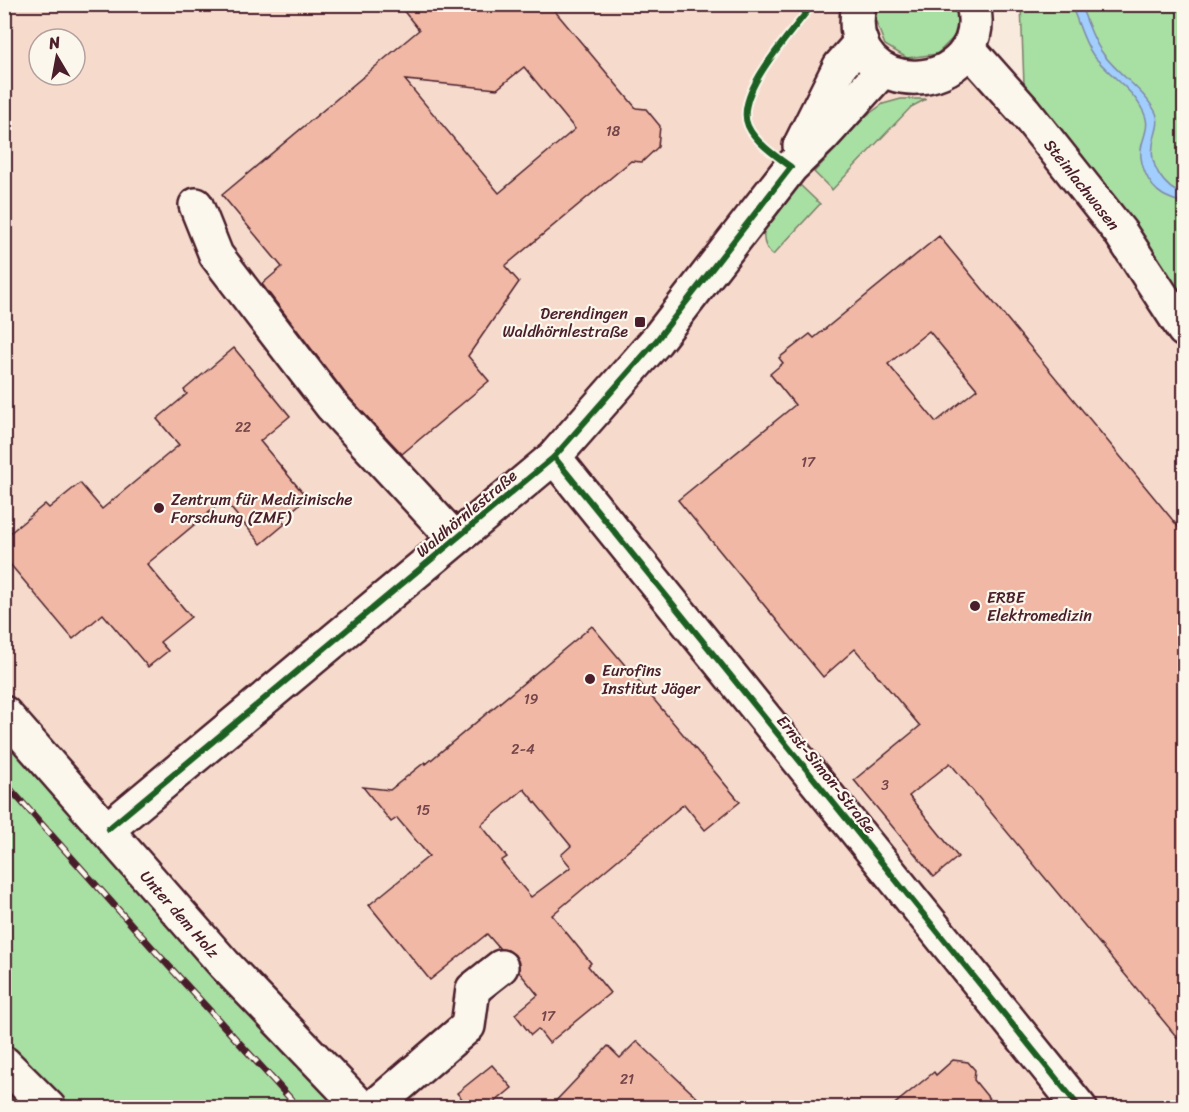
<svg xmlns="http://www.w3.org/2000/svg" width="1189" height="1112" viewBox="0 0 1189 1112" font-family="Sriracha,sans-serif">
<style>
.built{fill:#f6dbcd;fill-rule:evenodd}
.green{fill:#a8dfa3;stroke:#797f67;stroke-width:1.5}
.water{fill:#a1cefc;stroke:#7e88a8;stroke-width:1.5}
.building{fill:#f0b8a5;stroke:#4a1f2b;stroke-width:1.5;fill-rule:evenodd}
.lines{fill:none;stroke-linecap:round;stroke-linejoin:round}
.minor-casing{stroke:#4a1f2b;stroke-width:38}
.minor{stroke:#fbf7ec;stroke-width:33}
.rail-casing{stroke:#4a1f2b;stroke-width:7}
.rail{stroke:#fbf7ec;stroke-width:4.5;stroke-dasharray:14;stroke-linecap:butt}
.cycleway-casing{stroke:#fbf7ec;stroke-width:10}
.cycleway{stroke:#1b5e20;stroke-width:6}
.poi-dot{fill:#4a1f2b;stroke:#fbf7ec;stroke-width:2}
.labels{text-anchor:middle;stroke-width:4.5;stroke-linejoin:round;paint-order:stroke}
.number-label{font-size:14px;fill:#74454a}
.street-label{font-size:16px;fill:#4a1f2b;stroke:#fbf7ec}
.poi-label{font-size:16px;fill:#4a1f2b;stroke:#fbf7ec;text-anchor:start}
</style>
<rect width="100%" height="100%" fill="#f9eade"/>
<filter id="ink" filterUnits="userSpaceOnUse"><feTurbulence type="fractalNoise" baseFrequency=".0167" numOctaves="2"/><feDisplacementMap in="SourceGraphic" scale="12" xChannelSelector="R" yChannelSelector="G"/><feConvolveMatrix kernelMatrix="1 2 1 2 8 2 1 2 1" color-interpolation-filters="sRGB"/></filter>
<g filter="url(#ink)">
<path class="built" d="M 890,4 L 968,48 L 1184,330 L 1184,1107 L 362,1107 L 5,713 L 4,5 ZM 39,39 L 75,39 L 75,75 L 39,75 Z"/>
<g class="green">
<path d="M 879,4 L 956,5 L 959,17 L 955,36 L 937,54 L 907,58 L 885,45 L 875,19 Z"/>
<path d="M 1021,5 L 1184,5 L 1184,330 L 1025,112 Z"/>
<path d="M 901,99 L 926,99 L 911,107 L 832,190 L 814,172 L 866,116 L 883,104 Z"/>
<path d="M 800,185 L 820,204 L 773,255 C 765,248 763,241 764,231 Z"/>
<path d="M 4,713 L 362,1107 L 5,1107 Z"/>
</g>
<path class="water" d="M 1071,5 L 1080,5 C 1088,21 1092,40 1104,55 C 1119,75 1144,90 1156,113 C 1161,124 1154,134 1153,145 C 1149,166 1164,188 1184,195 L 1184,204 C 1178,201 1170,199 1163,195 C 1148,186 1137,161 1142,144 C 1146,130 1150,123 1142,109 C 1131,88 1108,74 1093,55 C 1083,41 1078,20 1071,5 Z"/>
<g class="building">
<path d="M 398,4 L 549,4 L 636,108 L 646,109 L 660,126 L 658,147 L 642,162 L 631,161 L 505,266 L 519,282 L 468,356 L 489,381 L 402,454 L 345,393 L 262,284 L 282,267 L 222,195 L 419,30 ZM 524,67 L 575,129 L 499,193 L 405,80 L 497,89 Z"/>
<path d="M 939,236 L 1185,535 L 1185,1047 L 950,763 L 909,796 L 958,857 L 934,877 L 854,780 L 920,726 L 855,649 L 823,677 L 678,500 L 795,405 L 770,374 L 783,363 L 779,358 L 810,334 L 814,338 ZM 929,331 L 977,389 L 936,422 L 888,364 Z"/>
<path d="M 234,348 L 290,416 L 260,441 L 307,498 L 281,520 L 285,524 L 261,544 L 224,500 L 147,564 L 191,617 L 160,642 L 168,651 L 148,667 L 103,614 L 73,639 L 4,557 L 4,538 L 45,504 L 49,508 L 80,483 L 102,509 L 179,445 L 157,419 L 187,394 L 184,390 Z"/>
<path d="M 592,626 L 740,802 L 705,830 L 684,804 L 552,915 L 591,963 L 588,966 L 610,993 L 549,1043 L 538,1029 L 531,1035 L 515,1014 L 538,995 L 519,972 L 519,964 L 515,955 L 508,950 L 500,949 L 487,934 L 430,980 L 369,905 L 429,856 L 397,818 L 391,822 L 363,787 L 390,790 L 425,762 L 426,764 ZM 524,789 L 571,846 L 561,855 L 571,867 L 531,897 L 501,861 L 507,857 L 481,825 Z"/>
<path d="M 637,1041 L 707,1107 L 550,1107 L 608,1046 L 620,1058 Z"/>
<path d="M 953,1060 L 968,1062 L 975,1070 L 974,1080 L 996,1107 L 891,1107 L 934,1072 L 936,1075 Z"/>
<path d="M 492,1065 L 512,1088 L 489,1107 L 469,1107 L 457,1093 Z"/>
</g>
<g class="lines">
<g class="minor-casing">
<g id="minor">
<path d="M 859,4 C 839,107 995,96 973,4"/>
<path id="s1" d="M 968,48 L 1025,112 L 1120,232 L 1184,330"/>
<path d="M 800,146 L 840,66 L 861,42"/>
<path d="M 196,205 L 216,255 L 331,405 L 455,539"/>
<path d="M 554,457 L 1080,1108"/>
<path id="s2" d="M 4,713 L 224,964 L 362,1108"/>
<path d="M 108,829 L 554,457 L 656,341 L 791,167 L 823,136 L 883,70"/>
<path d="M 4,1063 L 49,1108"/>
<path d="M 373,1108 L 468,1026 L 473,989 L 501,967"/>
</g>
</g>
<use href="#minor" class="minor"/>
<g class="rail-casing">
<path id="rail" d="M 4,782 L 156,952 L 299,1108"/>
</g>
<use href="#rail" class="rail"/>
<g class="cycleway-casing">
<g id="cycleway">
<path d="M 554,457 L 1080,1108"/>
<path d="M 108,829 L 554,457 L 656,341 L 791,167 C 777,157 755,142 748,126 C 733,93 794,30 813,4"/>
</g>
</g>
<use href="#cycleway" class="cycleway"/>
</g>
</g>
<g class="poi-dot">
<rect x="634" y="316" width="12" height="12" rx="3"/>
<circle cx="159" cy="508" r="6"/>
<circle cx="975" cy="606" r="6"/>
<circle cx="590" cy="679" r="6"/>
</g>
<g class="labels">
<g class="number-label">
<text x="613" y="136">18</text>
<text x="243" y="432">22</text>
<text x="808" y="467">17</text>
<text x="531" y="704">19</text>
<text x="523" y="754">2-4</text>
<text x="885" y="790">3</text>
<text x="423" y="815">15</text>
<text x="548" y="1021">17</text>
<text x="627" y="1084">21</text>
</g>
<g class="street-label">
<text dy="6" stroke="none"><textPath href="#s1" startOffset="178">Steinlachwasen</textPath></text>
<text transform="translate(466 513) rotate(-40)" y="6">Waldhörnlestraße</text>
<text transform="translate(827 774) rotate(51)" y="6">Ernst-Simon-Straße</text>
<text dy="6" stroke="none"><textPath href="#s2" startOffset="267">Unter dem Holz</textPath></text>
</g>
<g class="poi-label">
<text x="628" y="319" text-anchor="end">Derendingen<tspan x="628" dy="18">Waldhörnlestraße</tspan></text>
<text x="171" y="505">Zentrum für Medizinische<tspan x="171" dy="18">Forschung (ZMF)</tspan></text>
<text x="987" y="603">ERBE<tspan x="987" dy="18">Elektromedizin</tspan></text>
<text x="602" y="676">Eurofins<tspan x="602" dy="18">Institut Jäger</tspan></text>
</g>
</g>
<rect width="1189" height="1112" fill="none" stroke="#fbf7ec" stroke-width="24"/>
<rect x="12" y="12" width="1165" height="1088" fill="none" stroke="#4a1f2b" stroke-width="2" filter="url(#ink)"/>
<g transform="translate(57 57) rotate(350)"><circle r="28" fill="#fbf7ec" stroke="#b4a19f" stroke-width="1.5"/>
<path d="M0-4.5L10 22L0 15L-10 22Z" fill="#4a1f2b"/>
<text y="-9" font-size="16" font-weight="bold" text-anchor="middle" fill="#4a1f2b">N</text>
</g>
</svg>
